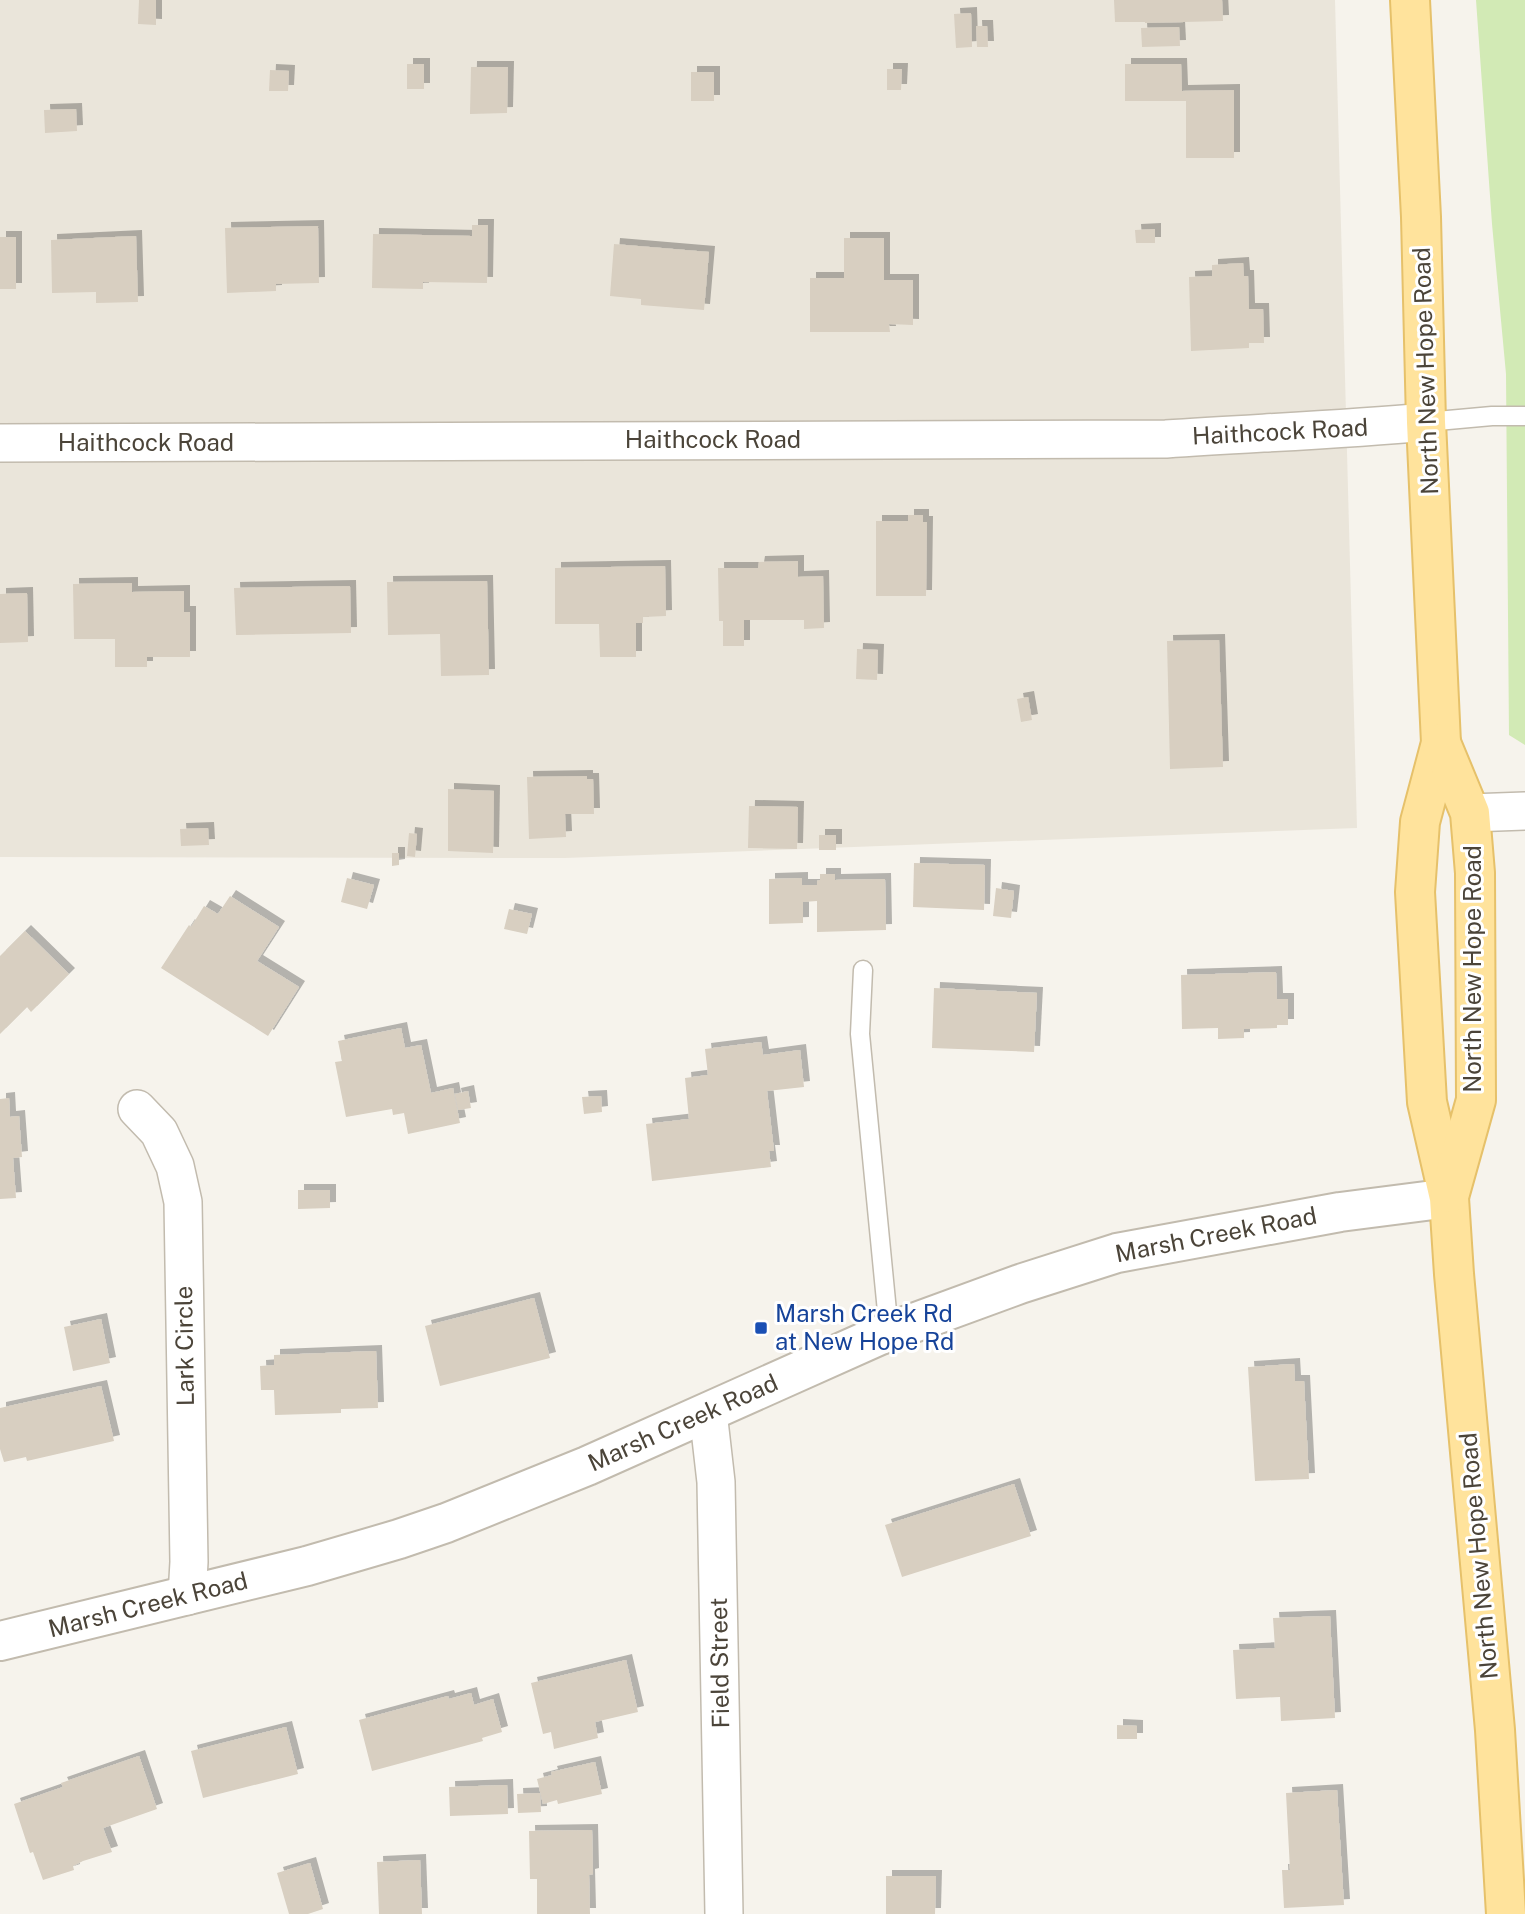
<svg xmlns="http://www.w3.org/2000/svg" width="1525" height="1914" viewBox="0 0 1525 1914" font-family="'Public Sans',sans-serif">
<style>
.residential{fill:#eae5da}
.green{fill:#d2eab5}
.building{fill:#d8cfc1;filter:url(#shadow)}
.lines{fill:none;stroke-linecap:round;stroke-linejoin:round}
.service-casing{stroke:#c2bbae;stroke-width:21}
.minor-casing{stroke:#c2bbae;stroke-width:40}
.tertiary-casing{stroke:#c2bbae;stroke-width:42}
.primary-casing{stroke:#e6c16a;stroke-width:42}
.service{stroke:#fff;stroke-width:18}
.minor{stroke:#fff;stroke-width:37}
.tertiary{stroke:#fff;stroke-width:38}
.primary{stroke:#ffe39c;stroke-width:38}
.transit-dot{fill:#1a4fb4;stroke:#fff;stroke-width:2.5}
.labels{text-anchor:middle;stroke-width:6;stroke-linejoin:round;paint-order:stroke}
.street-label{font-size:24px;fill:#4b4439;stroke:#fff}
.transit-label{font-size:24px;fill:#164399;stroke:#fff;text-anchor:start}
</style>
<defs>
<filter id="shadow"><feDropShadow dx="6" dy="-6" stdDeviation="0" flood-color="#0004"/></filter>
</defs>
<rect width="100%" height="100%" fill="#f6f3ec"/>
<path class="residential" d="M 0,0 L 1335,0 L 1357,828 L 565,858 L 0,857 Z"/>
<path class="green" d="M 1476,0 L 1525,0 L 1525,745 L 1509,735 L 1506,374 L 1492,224 Z"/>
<g class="building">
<path d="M 139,0 L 156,0 L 156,25 L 138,24 Z"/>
<path d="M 1114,0 L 1222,0 L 1223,21 L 1145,23 L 1145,22 L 1115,22 Z"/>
<path d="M 971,13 L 972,47 L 956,48 L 954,14 Z"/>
<path d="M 976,26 L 987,26 L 988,47 L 977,47 Z"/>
<path d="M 1179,27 L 1180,46 L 1142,47 L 1141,28 Z"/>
<rect x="407" y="64" width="17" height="25"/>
<path d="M 1125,64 L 1181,64 L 1182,91 L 1234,90 L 1234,158 L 1186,158 L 1186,101 L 1125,101 Z"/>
<path d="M 471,67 L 508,67 L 507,113 L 470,114 Z"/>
<path d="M 887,69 L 902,69 L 901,90 L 887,90 Z"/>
<path d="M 270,70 L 289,71 L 288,91 L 269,91 Z"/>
<rect x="691" y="72" width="23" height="29"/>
<path d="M 76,109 L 77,131 L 45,133 L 44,110 Z"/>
<path d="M 472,225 L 488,225 L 487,283 L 423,282 L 423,289 L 372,288 L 373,234 L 472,236 Z"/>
<path d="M 318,226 L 319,283 L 276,284 L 276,291 L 227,293 L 225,228 Z"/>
<path d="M 1155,229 L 1155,243 L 1136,243 L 1135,230 Z"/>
<path d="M 136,236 L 138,302 L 96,303 L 96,292 L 52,293 L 51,240 Z"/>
<rect x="0" y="237" width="16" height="52"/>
<path d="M 844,238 L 884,238 L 884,280 L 913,280 L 913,325 L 889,324 L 890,332 L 810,332 L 810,278 L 844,278 Z"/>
<path d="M 614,244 L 709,252 L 704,310 L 641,305 L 641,299 L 610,296 Z"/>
<path d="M 1243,263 L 1244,276 L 1248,276 L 1249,309 L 1263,309 L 1264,343 L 1249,343 L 1249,348 L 1191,351 L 1189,277 L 1212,276 L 1212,265 Z"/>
<path d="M 908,515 L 923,515 L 923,522 L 927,522 L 926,596 L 876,596 L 876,521 L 908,521 Z"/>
<path d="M 798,561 L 798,577 L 823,576 L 824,628 L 804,629 L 804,620 L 744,620 L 744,646 L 723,646 L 723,621 L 719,621 L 718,568 L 758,568 L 759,562 Z"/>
<path d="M 665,566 L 666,616 L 643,617 L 643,623 L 636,623 L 636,657 L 600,657 L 599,624 L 555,624 L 555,568 Z"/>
<path d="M 487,581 L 489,675 L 441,676 L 440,634 L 388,635 L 387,582 Z"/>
<path d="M 132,583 L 132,592 L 184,591 L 184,612 L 190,612 L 190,657 L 147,657 L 147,667 L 115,667 L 115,639 L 74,639 L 73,584 Z"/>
<path d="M 350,586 L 351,633 L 236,635 L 234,588 Z"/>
<path d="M 27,593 L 28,642 L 0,643 L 0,594 Z"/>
<path d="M 1219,640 L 1223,767 L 1170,769 L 1167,641 Z"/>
<path d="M 857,649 L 878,650 L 877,680 L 856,679 Z"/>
<path d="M 1028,697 L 1032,720 L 1021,722 L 1017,699 Z"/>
<path d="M 587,776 L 587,779 L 593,779 L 594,814 L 565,814 L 566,837 L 529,839 L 527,777 Z"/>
<path d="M 448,789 L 494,791 L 493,853 L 448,851 Z"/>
<path d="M 749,806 L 798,807 L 797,849 L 748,848 Z"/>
<path d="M 208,828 L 209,845 L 181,846 L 180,829 Z"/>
<path d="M 409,833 L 417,834 L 415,857 L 407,856 Z"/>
<rect x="819" y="835" width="17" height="15"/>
<path d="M 392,853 L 399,853 L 399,865 L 392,866 Z"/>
<path d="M 914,863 L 985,865 L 984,910 L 913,907 Z"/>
<path d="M 820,874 L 835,874 L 835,880 L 885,879 L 886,930 L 817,932 L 817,901 L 803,902 L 803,923 L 769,924 L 769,879 L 802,878 L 802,885 L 817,885 L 817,881 L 820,880 Z"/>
<path d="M 347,878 L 374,885 L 367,909 L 341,902 Z"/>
<path d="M 996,888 L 1014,891 L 1011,918 L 993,916 Z"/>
<path d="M 230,896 L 279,927 L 257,961 L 299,987 L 268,1036 L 161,968 L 189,925 L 191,927 L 204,906 L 218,914 Z"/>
<path d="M 509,909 L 532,914 L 527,934 L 504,929 Z"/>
<path d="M 25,931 L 69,974 L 31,1012 L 27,1007 L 0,1034 L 0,956 Z"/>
<path d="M 1276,972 L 1277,999 L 1288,999 L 1288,1025 L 1277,1025 L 1277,1028 L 1244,1029 L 1244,1038 L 1218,1039 L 1218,1028 L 1182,1029 L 1181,975 Z"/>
<path d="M 934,988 L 1037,993 L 1034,1052 L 932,1048 Z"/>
<path d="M 401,1028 L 405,1048 L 421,1045 L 431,1093 L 453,1088 L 460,1123 L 408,1134 L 404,1113 L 393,1115 L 392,1109 L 346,1117 L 335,1062 L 342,1061 L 338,1041 Z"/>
<path d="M 761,1042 L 763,1055 L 800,1050 L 804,1087 L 767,1091 L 774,1151 L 769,1151 L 771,1167 L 652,1181 L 646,1124 L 689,1119 L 685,1078 L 708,1075 L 705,1049 Z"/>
<path d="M 468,1091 L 471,1108 L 458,1110 L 455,1094 Z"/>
<path d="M 601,1096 L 602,1112 L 584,1114 L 582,1097 Z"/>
<path d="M 9,1098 L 10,1117 L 19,1116 L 22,1157 L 13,1158 L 16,1198 L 0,1199 L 0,1099 Z"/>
<path d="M 298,1190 L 330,1190 L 330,1208 L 298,1209 Z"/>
<path d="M 534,1298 L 550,1358 L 440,1386 L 425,1326 Z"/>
<path d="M 101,1319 L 110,1363 L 73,1371 L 64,1327 Z"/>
<path d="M 376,1351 L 378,1408 L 341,1409 L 341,1413 L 275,1415 L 274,1390 L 261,1390 L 260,1366 L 274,1365 L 274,1355 Z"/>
<path d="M 1294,1364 L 1295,1381 L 1304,1381 L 1309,1479 L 1255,1481 L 1248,1367 Z"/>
<path d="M 101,1386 L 114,1441 L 27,1461 L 26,1457 L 4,1462 L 0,1449 L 0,1408 Z"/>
<path d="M 1014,1484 L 1031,1536 L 902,1577 L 885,1525 Z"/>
<path d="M 1330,1616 L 1335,1718 L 1281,1721 L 1280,1697 L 1236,1699 L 1233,1650 L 1275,1648 L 1273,1618 Z"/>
<path d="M 626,1660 L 638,1712 L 595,1722 L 598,1738 L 554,1749 L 551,1732 L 543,1734 L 531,1683 Z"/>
<path d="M 471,1693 L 474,1705 L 493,1699 L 502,1732 L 482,1738 L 483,1741 L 372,1771 L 359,1720 L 448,1696 L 449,1699 Z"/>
<path d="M 1117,1725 L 1137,1726 L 1137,1739 L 1117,1739 Z"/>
<path d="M 286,1727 L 298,1774 L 203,1798 L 191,1751 Z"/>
<path d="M 139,1756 L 157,1809 L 103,1828 L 112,1852 L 83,1861 L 73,1866 L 74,1870 L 43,1880 L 33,1852 L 30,1853 L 14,1804 L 63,1787 L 61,1783 Z"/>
<path d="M 595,1762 L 602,1794 L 558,1804 L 557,1800 L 543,1804 L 537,1779 L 552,1775 L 551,1772 Z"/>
<path d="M 507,1785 L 508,1814 L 450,1816 L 449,1787 Z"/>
<path d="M 1337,1790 L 1344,1905 L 1284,1908 L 1282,1870 L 1290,1870 L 1286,1793 Z"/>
<path d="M 540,1793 L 541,1812 L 518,1813 L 517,1794 Z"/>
<path d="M 592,1830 L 593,1874 L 589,1875 L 590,1914 L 537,1914 L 537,1879 L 530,1879 L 529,1831 Z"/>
<path d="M 420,1860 L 422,1914 L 379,1914 L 377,1862 Z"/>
<path d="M 310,1863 L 323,1909 L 308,1914 L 289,1914 L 277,1873 Z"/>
<path d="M 886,1876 L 936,1876 L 935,1914 L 886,1914 Z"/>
</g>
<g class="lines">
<g class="service-casing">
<g id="service">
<path d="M 1426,422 L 1492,416 L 1525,416"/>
<path d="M 863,970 L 860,1034 L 889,1332"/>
</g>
</g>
<g class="minor-casing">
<g id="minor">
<path d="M 0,443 L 1166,439 C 1253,433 1340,430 1426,422"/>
<path d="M 1470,813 L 1525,811"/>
<path d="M 137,1109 L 159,1132 L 175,1166 L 183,1202 L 189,1562 L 187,1596"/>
<path d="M 708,1412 L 716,1482 L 724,1914"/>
</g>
</g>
<g class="tertiary-casing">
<path id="tertiary" d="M 0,1641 L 307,1566 L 399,1539 L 446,1523 L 587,1466 L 878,1336 L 1020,1284 L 1117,1253 L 1340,1212 L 1449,1198"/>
</g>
<g class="primary-casing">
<g id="primary">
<path d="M 1410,0 L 1421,217 L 1426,422 L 1441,743 L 1420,822 L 1415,892 L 1427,1102 L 1449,1198 L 1454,1274 L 1495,1730 L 1506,1914"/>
<path d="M 1441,743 L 1470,813 L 1475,873 L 1476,1100 L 1450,1193"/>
</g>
</g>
<use href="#service" class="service"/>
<use href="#minor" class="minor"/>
<use href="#tertiary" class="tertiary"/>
<use href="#primary" class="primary"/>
</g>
<rect class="transit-dot" x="754" y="1321" width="14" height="14" rx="3.5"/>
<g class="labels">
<g class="street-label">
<text transform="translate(1426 371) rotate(-92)" y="8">North New Hope Road</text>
<text transform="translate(1280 432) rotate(-3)" y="8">Haithcock Road</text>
<text x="713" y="448">Haithcock Road</text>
<text x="146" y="451">Haithcock Road</text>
<text transform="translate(1473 969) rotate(-90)" y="8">North New Hope Road</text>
<text transform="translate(1216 1235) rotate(-11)" y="8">Marsh Creek Road</text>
<text transform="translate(185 1346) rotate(-91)" y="8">Lark Circle</text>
<text transform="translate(683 1423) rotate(-24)" y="8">Marsh Creek Road</text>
<text transform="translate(1479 1556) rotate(-95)" y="8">North New Hope Road</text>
<text transform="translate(148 1605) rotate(-14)" y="8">Marsh Creek Road</text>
<text transform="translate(720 1663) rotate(-91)" y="8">Field Street</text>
</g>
<g class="transit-label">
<text x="775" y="1322">Marsh Creek Rd<tspan x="775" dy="28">at New Hope Rd</tspan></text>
</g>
</g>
</svg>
